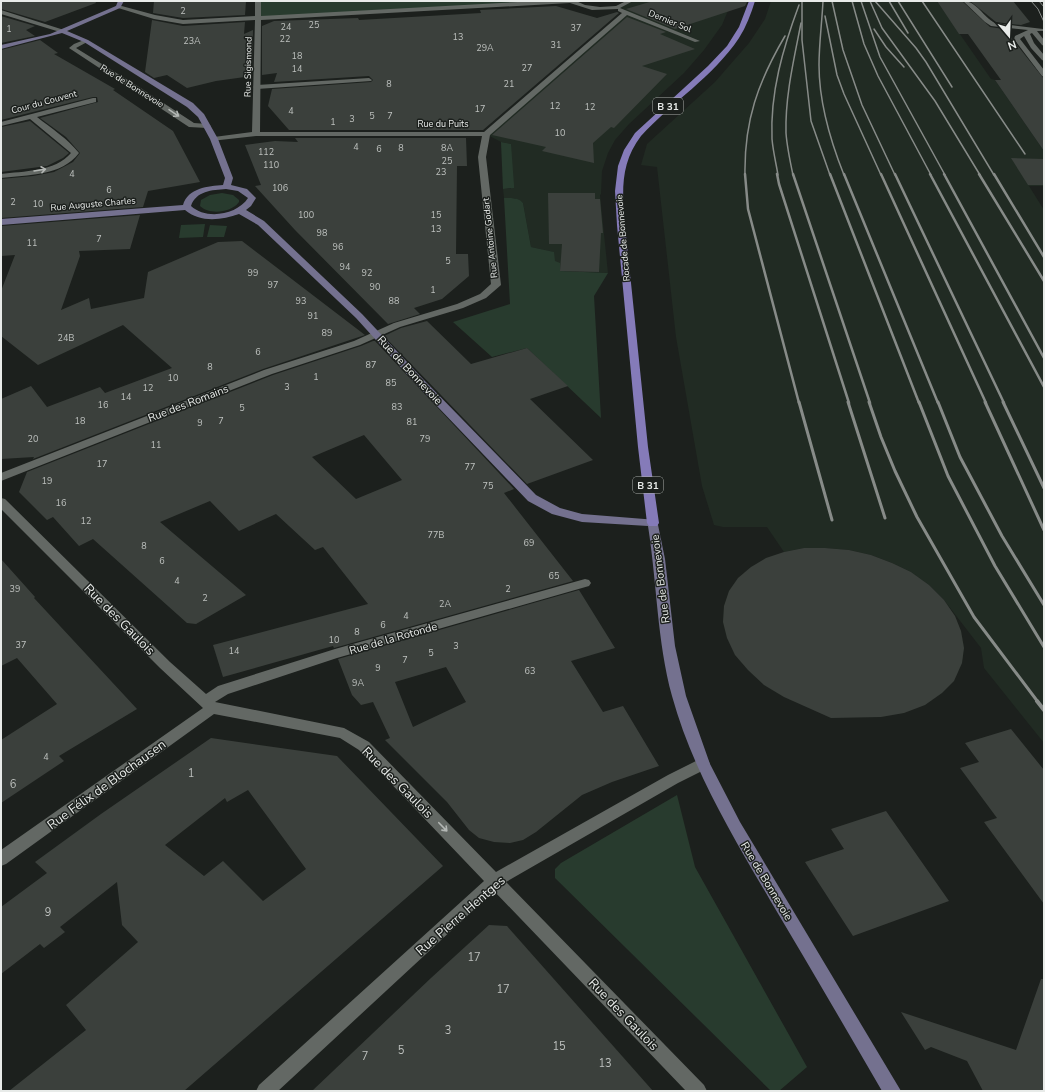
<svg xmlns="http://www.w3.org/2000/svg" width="1045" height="1092" viewBox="0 0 1045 1092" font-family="'Nunito Sans',sans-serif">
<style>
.built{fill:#212b23}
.green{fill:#283b2e}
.building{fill:#3b403c;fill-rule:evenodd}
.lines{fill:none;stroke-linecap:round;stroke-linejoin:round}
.service{fill:#636864;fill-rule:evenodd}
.minor{fill:#636864;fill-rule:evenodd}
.tertiary{fill:#636864;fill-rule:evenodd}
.secondary{fill:#74718f;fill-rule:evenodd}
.primary{fill:#857bb9;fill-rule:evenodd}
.tram{stroke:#878b88;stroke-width:1}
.rail-far3{stroke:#878b88;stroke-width:1.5}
.rail-far2{stroke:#878b88;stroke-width:2.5}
.rail-far1{stroke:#878b88;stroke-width:3}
.rail{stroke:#878b88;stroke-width:4}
.oneway{stroke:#b3b7b4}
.labels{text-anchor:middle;stroke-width:3;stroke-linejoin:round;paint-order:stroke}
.number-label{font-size:9px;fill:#bdc0be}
.far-street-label{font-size:9px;fill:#e8ebe9;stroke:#1c201d}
.shield{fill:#1c201d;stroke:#abaeac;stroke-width:1}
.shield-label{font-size:10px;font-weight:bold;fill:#e8ebe9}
.street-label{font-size:11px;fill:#e8ebe9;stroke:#1c201d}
.near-number-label{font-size:11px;fill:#bdc0be}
.near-street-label{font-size:13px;fill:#e8ebe9;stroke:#1c201d}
</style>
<rect width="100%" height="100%" fill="#1c201d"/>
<g class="built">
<path d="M 630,1 L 732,1 L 722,25 L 704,50 L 684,73 L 629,124 L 615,140 L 608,153 L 602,171 L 601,194 L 600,195 L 608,273 L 560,271 L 554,262 L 553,252 L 531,247 L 523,203 L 515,198 L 504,198 L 503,189 L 511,189 L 511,144 L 501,142 L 486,134 L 626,12 L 615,8 Z"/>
<path d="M 771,1 L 937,1 L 991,79 L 995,80 L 1044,151 L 1044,186 L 1029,186 L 1044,210 L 1044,743 L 984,668 L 981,648 L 944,600 L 929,585 L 911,572 L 892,563 L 871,555 L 849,550 L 825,548 L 804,548 L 784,552 L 767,527 L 723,527 L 714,525 L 702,486 L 676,337 L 657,167 L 641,165 L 647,144 L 715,82 L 749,43 L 765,19 Z"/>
</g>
<g class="green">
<path d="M 258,1 L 571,1 L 258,18 Z"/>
<path d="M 501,142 L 511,144 L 514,185 L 514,188 L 503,189 Z"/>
<path d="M 222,193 L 233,195 L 239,200 L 239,202 C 231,213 209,215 200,206 L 201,200 L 210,195 Z"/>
<path d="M 504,198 C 511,198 518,197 523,203 L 531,247 L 554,252 L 555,261 L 560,263 L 560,271 L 608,273 L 594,296 L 601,418 L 527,348 L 492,357 L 453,322 L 510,304 Z"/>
<path d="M 205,224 L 203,237 L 179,238 L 181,225 Z"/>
<path d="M 210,225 L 227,226 L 224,237 L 207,237 Z"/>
<path d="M 677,795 L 695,867 L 807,1067 L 779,1091 L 771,1091 L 555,878 L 555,869 L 561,863 Z"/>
</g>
<g class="building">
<path d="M 1,1 L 95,1 L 96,3 L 45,22 L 1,9 Z"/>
<path d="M 154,1 L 246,1 L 245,15 L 183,18 L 153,13 Z"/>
<path d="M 653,1 L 747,1 L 747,2 L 745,6 L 675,29 L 626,9 Z"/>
<path d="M 937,1 L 962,1 L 990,27 L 1010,30 L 1007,31 L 1013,40 L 1044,79 L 1044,151 L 995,80 L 1001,80 L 968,34 L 959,34 Z"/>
<path d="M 970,1 L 1013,1 L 1030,22 L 1021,25 L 996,22 Z"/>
<path d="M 556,6 L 597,18 L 617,12 L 619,13 L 483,130 L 289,130 L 268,106 L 272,89 L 371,82 L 373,80 L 369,76 L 274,82 L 277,73 L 262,75 L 262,26 L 274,21 L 358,18 L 359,20 L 481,13 L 480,10 Z"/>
<path d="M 1,16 L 35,26 L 26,30 L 35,36 L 1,43 Z"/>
<path d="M 627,17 L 666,32 L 660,34 L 695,49 L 642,66 L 667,74 L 614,128 L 611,127 L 593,143 L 594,163 L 542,151 L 546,147 L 492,135 Z"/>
<path d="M 152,20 L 183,26 L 245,22 L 244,34 L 253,30 L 252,76 L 216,81 L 187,88 L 167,75 L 154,78 L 145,72 Z"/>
<path d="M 40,40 L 58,53 L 54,54 L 115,89 L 113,90 L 173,131 L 200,182 L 148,191 L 143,207 L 1,218 L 1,179 L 33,176 L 54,172 L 73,162 L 80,153 L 66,137 L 40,118 L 98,102 L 97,97 L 93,97 L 1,120 L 1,50 Z"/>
<path d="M 30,121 L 69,153 L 63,158 L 47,166 L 1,172 L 1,127 Z"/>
<path d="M 295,138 L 466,138 L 467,166 L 457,166 L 456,254 L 468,254 L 469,276 L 442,299 L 414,308 L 420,314 L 388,324 L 295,230 L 255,186 L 261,185 L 245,145 L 275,141 L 298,142 Z"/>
<path d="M 1011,158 L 1044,159 L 1044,185 L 1028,185 Z"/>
<path d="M 548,193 L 595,193 L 595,199 L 600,199 L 603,233 L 601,233 L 599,272 L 560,271 L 562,244 L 549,244 Z"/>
<path d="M 140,215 L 130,249 L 79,251 L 80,256 L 61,310 L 89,298 L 91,309 L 144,298 L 148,272 L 218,242 L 242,241 L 365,335 L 263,369 L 33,459 L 34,457 L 1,459 L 1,399 L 31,386 L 47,407 L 100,387 L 105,393 L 172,368 L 123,325 L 38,365 L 1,336 L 1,291 L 15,255 L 1,256 L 1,226 Z"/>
<path d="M 427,321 L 471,364 L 527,348 L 568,386 L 530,399 L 593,460 L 527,484 L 384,336 L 401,328 Z"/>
<path d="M 373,341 L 375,341 L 514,489 L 504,493 L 573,581 L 334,648 L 333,646 L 223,677 L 213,645 L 368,604 L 323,547 L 315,550 L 276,514 L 239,531 L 210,501 L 160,522 L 246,595 L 196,624 L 187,623 L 93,539 L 79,546 L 53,517 L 47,520 L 19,492 L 27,472 L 273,375 L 361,346 ZM 364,435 L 402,480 L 356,499 L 312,457 Z"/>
<path d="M 804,548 L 825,548 L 849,550 L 871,555 L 892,563 L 911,572 L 929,585 L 944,600 L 955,616 L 961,631 L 964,648 L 962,663 L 954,681 L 942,693 L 925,705 L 904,713 L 881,717 L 831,718 L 784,697 L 764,685 L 748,670 L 735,655 L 727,638 L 723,622 L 724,606 L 729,591 L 738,578 L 751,567 L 766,558 L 784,552 Z"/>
<path d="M 1,559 L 35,597 L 34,598 L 137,709 L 59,756 L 64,761 L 1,803 L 1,740 L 57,704 L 17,658 L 1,666 Z"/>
<path d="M 579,590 L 615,648 L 571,661 L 603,712 L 623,706 L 659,766 L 612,782 L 582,795 L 536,832 L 523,840 L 510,843 L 494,842 L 479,838 L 469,830 L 447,802 L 385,740 L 390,738 L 373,702 L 361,705 L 352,695 L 338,659 ZM 446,667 L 466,702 L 413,727 L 395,682 Z"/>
<path d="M 1011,729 L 1044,770 L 1044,904 L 984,822 L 997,818 L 960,768 L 979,762 L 965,743 Z"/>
<path d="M 211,738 L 337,756 L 443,866 L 184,1091 L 9,1091 L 86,1030 L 66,1005 L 138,942 L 122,925 L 117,882 L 60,927 L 65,932 L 44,948 L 40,944 L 1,974 L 1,907 L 47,873 L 35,862 L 101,814 ZM 248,790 L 306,869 L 263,901 L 223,861 L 204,876 L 165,845 L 225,798 L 227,802 Z"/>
<path d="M 886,811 L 949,901 L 853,936 L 805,862 L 844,849 L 831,829 Z"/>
<path d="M 489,925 L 507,926 L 653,1091 L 312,1091 L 431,978 Z"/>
<path d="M 1041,979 L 1044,979 L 1044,1091 L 983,1091 L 967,1061 L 931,1047 L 925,1050 L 901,1012 L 1016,1050 Z"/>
</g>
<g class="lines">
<g class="service">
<path d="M 963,1 C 977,1 983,17 995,23 L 1043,29 L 1043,31 L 1037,31 L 1044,40 L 1044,46 L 1042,45 L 1032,33 L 1030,34 L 1034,43 L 1044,55 L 1044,61 L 1042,60 L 1031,48 L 1024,36 L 1020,39 L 1044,70 L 1044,77 L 1042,76 L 1014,39 L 1015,36 L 1028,30 L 991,26 L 985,22 Z"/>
<path d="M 369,78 L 372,80 L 371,81 L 257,89 L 253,87 L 257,85 Z"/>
</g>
<g class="minor">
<path d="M 255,1 L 261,1 L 261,16 L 537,1 L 576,1 L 585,5 L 600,7 L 616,6 L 626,1 L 633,1 L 620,8 L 700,41 L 695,42 L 627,15 L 490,135 L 486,157 L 501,285 L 486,298 L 463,308 L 400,327 L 360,345 L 272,374 L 1,481 L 1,473 L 264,370 L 354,341 L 394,323 L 457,304 L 480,294 L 491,284 L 478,157 L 482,136 L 256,136 L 211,141 L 211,137 L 214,137 L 252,132 L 255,20 L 183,24 L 154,19 L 115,7 L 118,5 L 155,15 L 183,20 L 255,16 ZM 570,3 L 592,10 L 618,9 L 618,11 L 622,13 L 484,132 L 260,132 L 261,20 Z"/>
<path d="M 84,40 L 89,41 L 76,48 L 139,87 L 194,123 L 207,124 L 211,126 L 207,128 L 189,127 L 69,48 L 74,44 Z"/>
<path d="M 93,98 L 96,98 L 96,102 L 37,117 C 51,128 68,139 79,153 C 62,176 27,175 1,178 L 1,174 C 23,171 55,172 71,153 L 30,119 L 1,126 L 1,122 Z"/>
<path d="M 1,498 L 5,499 L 170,662 L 206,694 L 218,686 L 335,649 L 585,579 L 589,580 L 591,583 L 589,586 L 337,658 L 228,694 L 215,702 L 344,728 L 369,742 L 496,872 L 668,775 L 698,760 L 703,758 L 708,760 L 710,764 L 708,768 L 678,783 L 506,882 L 704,1085 L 707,1091 L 686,1091 L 494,891 L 278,1091 L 256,1091 L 259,1085 L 484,881 L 359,750 L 340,738 L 214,714 L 6,864 L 1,866 L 1,850 L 203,708 L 160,668 L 1,509 Z"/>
</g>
<path class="tertiary" d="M 1,10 L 64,30 L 65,31 L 60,32 L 1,14 Z"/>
<path class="secondary" d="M 118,1 L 124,1 L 120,8 L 67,31 L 88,40 L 193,103 L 204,114 L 218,139 L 233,178 L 231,185 L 247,189 L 256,198 L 251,206 L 246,210 L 264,221 L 362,314 L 422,378 L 536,495 L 560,508 L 582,514 L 657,520 L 665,559 L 675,646 L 686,696 L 710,764 L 740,822 L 901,1091 L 882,1091 C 845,1027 808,964 770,900 C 732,835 692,769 672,696 C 657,641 657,583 648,526 L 582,522 L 552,514 L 528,501 L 414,382 L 356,318 L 258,225 L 239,214 C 222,220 200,223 185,210 L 1,225 L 1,219 L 183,205 C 188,188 208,186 223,185 L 225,178 L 210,139 L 198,117 L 187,107 L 84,42 L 62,33 L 1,49 L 1,45 L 50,34 L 116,6 ZM 226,189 L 238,191 L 248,198 C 237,215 206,220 191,206 C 196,191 212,190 226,189 Z"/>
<path class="primary" d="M 749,1 L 755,1 C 751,14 746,27 739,38 C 713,77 672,102 641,136 C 620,163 622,193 625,225 L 648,447 L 659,523 L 657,526 L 649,526 L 647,523 L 638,447 L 617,225 L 615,191 L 618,166 L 624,150 L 635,133 L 708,66 L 727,46 L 739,27 Z"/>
<g class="tram">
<path d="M 1031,1 L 1038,9 L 1044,22"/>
<path d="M 1039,1 L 1044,7"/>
</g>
<g class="rail-far3">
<path d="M 802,1 L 802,40 L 811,121 L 830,175"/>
<path d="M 823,1 C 822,22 819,44 819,65 C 819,103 830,140 844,175"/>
<path d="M 832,1 L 843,50 L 862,105 L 895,175"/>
<path d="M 852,1 L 864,44 L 878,76 L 931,175"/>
<path d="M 861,1 L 880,57 L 945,175"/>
<path d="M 870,1 L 882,28 L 935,101 L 980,175"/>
<path d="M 875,1 L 916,48 L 926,62 L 994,175"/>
<path d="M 889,1 L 908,33"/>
<path d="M 898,1 L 952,87"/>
<path d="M 922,1 L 1025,154"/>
<path d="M 825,16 L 837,75 L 844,94 L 881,175"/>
<path d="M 874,29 L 886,47 L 904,67"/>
<path d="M 745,175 C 744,121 758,82 785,36"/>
<path d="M 778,175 C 776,163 773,151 772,139 C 770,92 783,48 799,5"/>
<path d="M 793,175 C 790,161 787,147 786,133 C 785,96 794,59 801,23"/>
</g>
<g class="rail-far2">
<path d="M 745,174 L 748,209 L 799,403"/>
<path d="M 777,174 L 779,184 L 849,403"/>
<path d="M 793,174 L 870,403"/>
<path d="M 830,174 L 919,403"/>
<path d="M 844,174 L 938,403"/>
<path d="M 881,174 L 986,403"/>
<path d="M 895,174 L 1004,403"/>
<path d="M 930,174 L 1044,387"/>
<path d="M 944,174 L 1044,358"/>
<path d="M 979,174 L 1044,281"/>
<path d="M 994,174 L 1044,257"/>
</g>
<g class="rail-far1">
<path d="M 799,402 L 832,520"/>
<path d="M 848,402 L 885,518"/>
<path d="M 869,402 L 881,437 L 895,471 L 917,517 L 974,617 L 1038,702"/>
<path d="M 919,402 L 948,476 L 995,566 L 1044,647"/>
<path d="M 938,402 L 960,457 L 1002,536 L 1044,605"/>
<path d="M 985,402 L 1044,530"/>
<path d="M 1003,402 L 1044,488"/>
</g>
<path class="rail" d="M 1037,701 L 1044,710"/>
</g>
<defs><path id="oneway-shaft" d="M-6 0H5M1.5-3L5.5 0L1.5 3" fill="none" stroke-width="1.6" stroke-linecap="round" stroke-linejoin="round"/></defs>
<g class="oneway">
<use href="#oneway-shaft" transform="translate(174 113) rotate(34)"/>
<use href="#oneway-shaft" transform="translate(40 170) rotate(-9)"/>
<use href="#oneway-shaft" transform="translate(443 827) rotate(46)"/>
</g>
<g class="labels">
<g class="number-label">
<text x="183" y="14">2</text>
<text x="314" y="28">25</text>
<text x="286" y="30">24</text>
<text x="576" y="31">37</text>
<text x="9" y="32">1</text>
<text x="458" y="40">13</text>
<text x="285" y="42">22</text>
<text x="192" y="44">23A</text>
<text x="556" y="48">31</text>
<text x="485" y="51">29A</text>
<text x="297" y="59">18</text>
<text x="527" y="71">27</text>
<text x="297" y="72">14</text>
<text x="389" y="87">8</text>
<text x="509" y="87">21</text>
<text x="555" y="109">12</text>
<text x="590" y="110">12</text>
<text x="480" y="112">17</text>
<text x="291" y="114">4</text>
<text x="372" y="119">5</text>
<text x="390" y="119">7</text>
<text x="352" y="122">3</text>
<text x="333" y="125">1</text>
<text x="560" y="136">10</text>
<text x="356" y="150">4</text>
<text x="401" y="151">8</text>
<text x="447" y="151">8A</text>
<text x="379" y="152">6</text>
<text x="266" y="155">112</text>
<text x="447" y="164">25</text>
<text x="271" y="168">110</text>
<text x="441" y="175">23</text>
<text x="72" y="177">4</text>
<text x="280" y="191">106</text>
<text x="109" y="193">6</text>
<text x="13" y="205">2</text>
<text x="38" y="207">10</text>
<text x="306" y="218">100</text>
<text x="436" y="218">15</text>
<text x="436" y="232">13</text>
<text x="322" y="236">98</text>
<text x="99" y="242">7</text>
<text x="32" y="246">11</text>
<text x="338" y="250">96</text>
<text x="448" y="264">5</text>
<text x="345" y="270">94</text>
<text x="253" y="276">99</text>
<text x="367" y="276">92</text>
<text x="273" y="288">97</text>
<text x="375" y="290">90</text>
<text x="433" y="293">1</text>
<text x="301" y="304">93</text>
<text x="394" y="304">88</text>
<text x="313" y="319">91</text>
<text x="327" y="336">89</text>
<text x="66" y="341">24B</text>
<text x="258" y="355">6</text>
<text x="371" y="368">87</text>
<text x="210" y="370">8</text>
<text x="316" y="380">1</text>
<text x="173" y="381">10</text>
<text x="391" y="386">85</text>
<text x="287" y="390">3</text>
<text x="148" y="391">12</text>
<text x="126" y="400">14</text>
<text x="103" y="408">16</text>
<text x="397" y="410">83</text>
<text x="242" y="411">5</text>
<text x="80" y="424">18</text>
<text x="221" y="424">7</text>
<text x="412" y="425">81</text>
<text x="200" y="426">9</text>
<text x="33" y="442">20</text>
<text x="425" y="442">79</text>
<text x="156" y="448">11</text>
<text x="102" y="467">17</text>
<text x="470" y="470">77</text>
<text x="47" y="484">19</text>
<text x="488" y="489">75</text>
<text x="61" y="506">16</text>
<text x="86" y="524">12</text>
<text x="436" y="538">77B</text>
<text x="529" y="546">69</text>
<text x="144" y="549">8</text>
<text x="162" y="564">6</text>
<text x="554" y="579">65</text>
<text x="177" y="584">4</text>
<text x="15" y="592">39</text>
<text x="508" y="592">2</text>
<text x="205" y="601">2</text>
<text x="445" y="607">2A</text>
<text x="406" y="619">4</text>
<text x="383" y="628">6</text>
<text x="357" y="635">8</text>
<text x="334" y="643">10</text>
<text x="21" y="648">37</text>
<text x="456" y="649">3</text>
<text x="234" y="654">14</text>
<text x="431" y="656">5</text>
<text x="405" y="663">7</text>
<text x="378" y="671">9</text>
<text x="530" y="674">63</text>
<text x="358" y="686">9A</text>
<text x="46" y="760">4</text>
</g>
<g class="far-street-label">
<text transform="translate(670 21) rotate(22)" y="3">Dernier Sol</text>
<text transform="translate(248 67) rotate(-89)" y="3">Rue Sigismond</text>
<text transform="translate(132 86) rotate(32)" y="3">Rue de Bonnevoie</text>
<text transform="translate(44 102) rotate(-15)" y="3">Cour du Couvent</text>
<text x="443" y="127">Rue du Puits</text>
<text transform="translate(93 204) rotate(-5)" y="3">Rue Auguste Charles</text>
<text transform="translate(490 238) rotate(-96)" y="3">Rue Antoine Godart</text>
<text transform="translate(623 238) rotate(-95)" y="3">Rocade de Bonnevoie</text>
</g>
<g class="shield">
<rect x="653" y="98" width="30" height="16" rx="3"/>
<rect x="633" y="477" width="30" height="16" rx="3"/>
</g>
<g class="shield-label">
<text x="668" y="110">B 31</text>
<text x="648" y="489">B 31</text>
</g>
<g class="street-label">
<text transform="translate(410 370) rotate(47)" y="4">Rue de Bonnevoie</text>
<text transform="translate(188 403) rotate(-21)" y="4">Rue des Romains</text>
<text transform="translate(660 579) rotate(-97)" y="4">Rue de Bonnevoie</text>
<text transform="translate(393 638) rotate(-16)" y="4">Rue de la Rotonde</text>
<text transform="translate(767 881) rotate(59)" y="4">Rue de Bonnevoie</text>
</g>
<g class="near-number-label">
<text x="191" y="777">1</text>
<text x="13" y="788">6</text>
<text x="48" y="916">9</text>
<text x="474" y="961">17</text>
<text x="503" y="993">17</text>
<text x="448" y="1034">3</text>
<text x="559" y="1050">15</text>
<text x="401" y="1054">5</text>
<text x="365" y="1060">7</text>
<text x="605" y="1067">13</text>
</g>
<g class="near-street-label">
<text transform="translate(120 619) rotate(45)" y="5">Rue des Gaulois</text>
<text transform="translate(398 782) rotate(45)" y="5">Rue des Gaulois</text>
<text transform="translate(106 784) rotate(-36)" y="5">Rue Félix de Blochausen</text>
<text transform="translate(460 915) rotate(-41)" y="5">Rue Pierre Hentges</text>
<text transform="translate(624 1014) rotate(46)" y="5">Rue des Gaulois</text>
</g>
</g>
<rect width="1045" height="1092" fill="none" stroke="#e8ebe9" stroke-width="4"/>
<g transform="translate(1009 36) rotate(161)" stroke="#1c201d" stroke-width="3" paint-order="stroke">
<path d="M0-3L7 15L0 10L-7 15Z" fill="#e8ebe9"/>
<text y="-6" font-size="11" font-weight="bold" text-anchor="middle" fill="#e8ebe9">N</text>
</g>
</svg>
